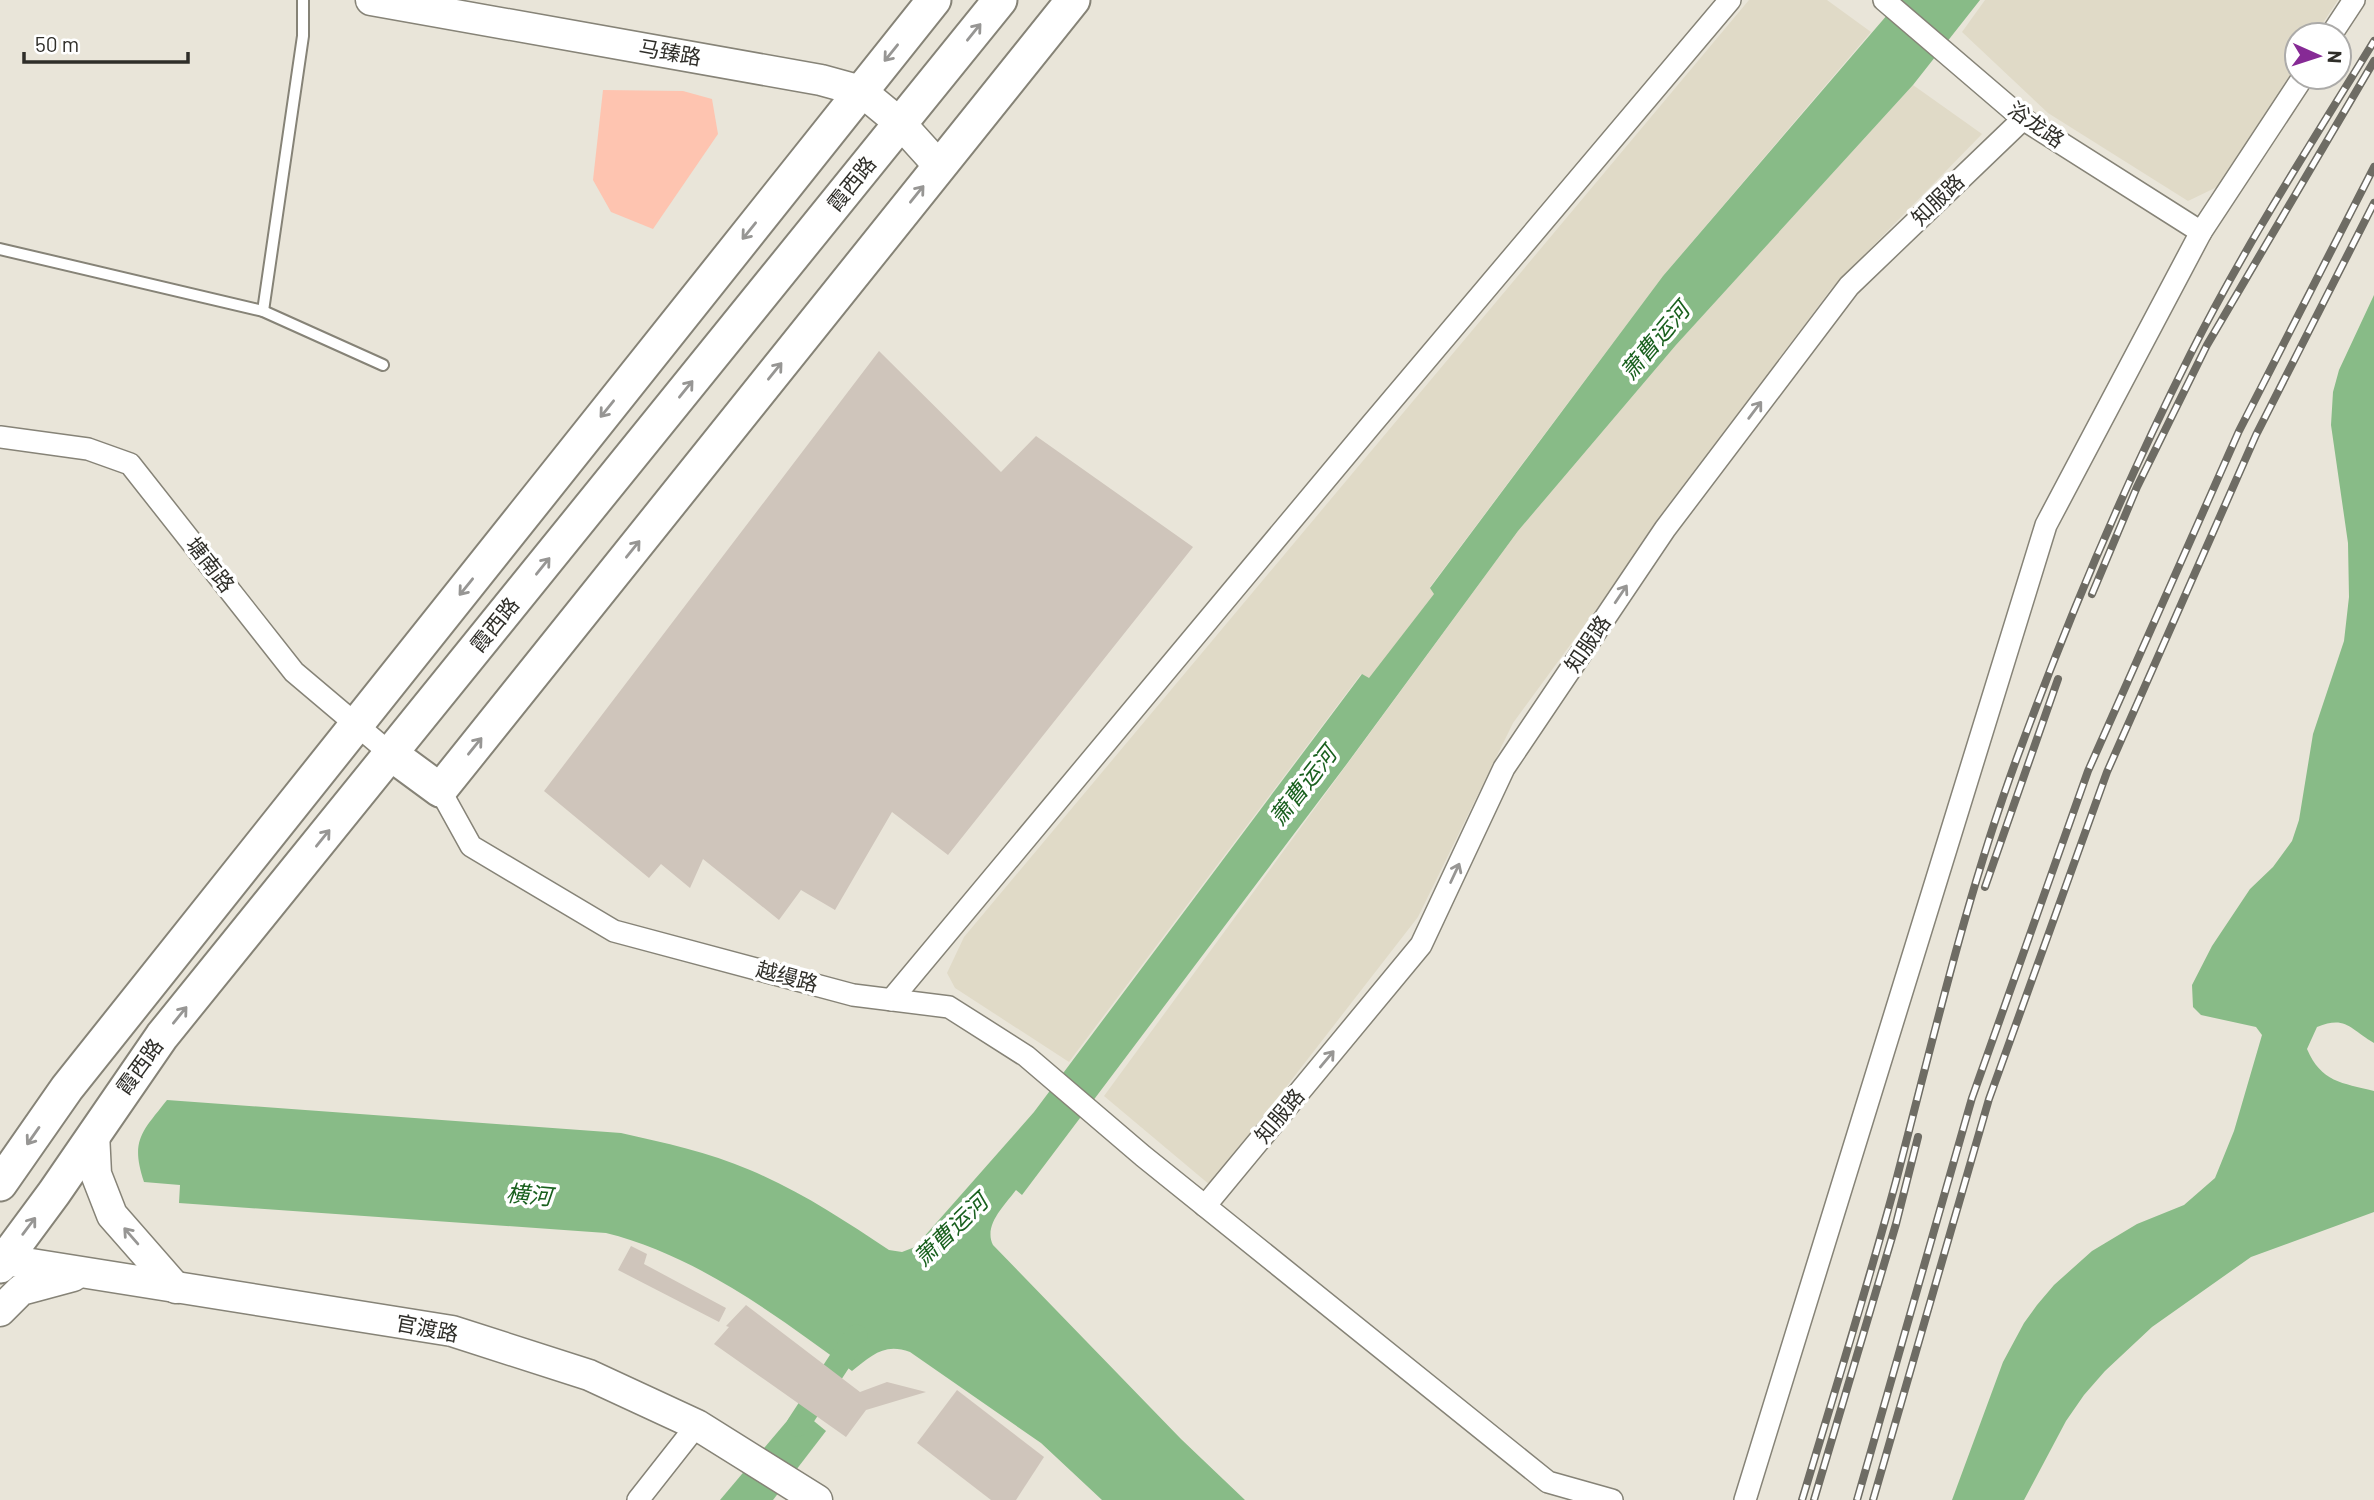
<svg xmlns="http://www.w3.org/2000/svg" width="2374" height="1500" viewBox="0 0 2374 1500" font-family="Barlow,'Noto Sans SC',sans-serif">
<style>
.built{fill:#e0dac7}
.green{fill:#fec4b0}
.water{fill:#88bb87}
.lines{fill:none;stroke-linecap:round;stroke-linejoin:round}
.canal{stroke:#88bb87;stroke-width:23}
.building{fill:#cfc5bb}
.lane-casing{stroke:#868377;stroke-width:14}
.street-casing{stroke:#868377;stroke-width:24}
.secondary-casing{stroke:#868377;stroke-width:33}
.primary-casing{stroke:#868377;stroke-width:37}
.lane{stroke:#fff;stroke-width:10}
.street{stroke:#fff;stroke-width:21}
.secondary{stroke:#fff;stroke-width:30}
.primary{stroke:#fff;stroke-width:33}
.rail-casing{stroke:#6e6c64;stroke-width:8}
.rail{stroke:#fff;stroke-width:5;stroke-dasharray:16;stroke-linecap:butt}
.oneway{stroke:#979694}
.labels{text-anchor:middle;stroke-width:7;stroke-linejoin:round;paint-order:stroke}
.street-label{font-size:21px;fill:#2f2e29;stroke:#fff}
.water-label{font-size:23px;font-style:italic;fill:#19601e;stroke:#fff}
</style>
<rect width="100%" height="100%" fill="#e9e5d9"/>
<g class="built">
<path d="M 1749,0 L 1827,0 L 1871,32 L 1663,276 L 1430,587 L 1435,593 L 1369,679 L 1361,674 L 1069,1062 L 955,988 L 947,973 L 964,937 Z"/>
<path d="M 1985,0 L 2338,0 L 2315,35 L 2297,35 L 2297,64 L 2217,187 L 2188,201 L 2048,113 L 1962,32 Z"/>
<path d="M 1913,85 L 1982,134 L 1831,289 L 1513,723 L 1418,917 L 1210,1185 L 1104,1096 L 1518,531 L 1676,345 Z"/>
</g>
<path class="green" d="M 603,90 L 683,91 L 712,99 L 718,134 L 653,229 L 611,212 L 593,180 Z"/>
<g class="water">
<path d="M 1900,0 L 1980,0 L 1913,85 L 1676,345 L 1518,531 L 1346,765 L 1022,1195 L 1016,1190 C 1005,1205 983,1225 993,1245 L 1181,1439 L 1245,1500 L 1102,1500 L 1041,1443 L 910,1352 C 884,1342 871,1356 852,1371 C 779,1317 696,1255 606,1233 L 179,1203 L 180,1185 L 144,1182 C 130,1140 142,1132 167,1100 L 621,1133 C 665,1143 708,1152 750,1170 C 800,1191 844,1220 889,1250 L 902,1252 L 915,1247 L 1034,1112 L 1362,674 L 1369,678 L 1434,594 L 1430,588 L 1663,276 Z"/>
<path d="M 2374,295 L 2374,1043 C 2350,1029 2346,1015 2317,1027 L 2307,1049 C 2321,1082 2342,1083 2374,1091 L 2374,1212 L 2251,1257 L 2152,1327 L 2105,1371 L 2084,1395 L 2066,1421 L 2024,1500 L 1952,1500 L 2003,1362 L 2024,1323 L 2037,1305 L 2054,1285 L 2092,1251 L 2137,1224 L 2184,1205 L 2215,1178 L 2234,1131 L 2262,1035 L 2256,1027 L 2201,1015 L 2193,1007 L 2192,985 L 2212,946 L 2250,889 L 2273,867 L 2292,841 L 2299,820 L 2313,734 L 2344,641 L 2349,597 L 2348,543 L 2331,425 L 2333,392 L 2339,370 Z"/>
<path d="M 798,1408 L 826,1431 L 773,1500 L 720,1500 Z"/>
</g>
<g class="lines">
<path class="canal" d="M 798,1425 L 856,1336"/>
</g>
<g class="building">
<path d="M 879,351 L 1001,472 L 1036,436 L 1193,547 L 948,855 L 892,812 L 835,910 L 801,890 L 779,920 L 703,859 L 690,888 L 661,864 L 649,878 L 544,791 Z"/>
<path d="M 631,1246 L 647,1254 L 644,1264 L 726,1308 L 719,1322 L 618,1270 Z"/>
<path d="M 746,1305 L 860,1392 L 887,1382 L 926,1392 L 866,1410 L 846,1437 L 714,1344 L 729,1327 L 726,1326 Z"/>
<path d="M 957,1390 L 1044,1457 L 1016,1500 L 991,1500 L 917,1443 Z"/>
</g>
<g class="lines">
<g class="lane-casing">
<g id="lane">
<path d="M 0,249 L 263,311 L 383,365"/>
<path d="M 263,311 L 303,36 L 303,0"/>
</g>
</g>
<g class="street-casing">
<g id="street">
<path d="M 1884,0 L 2023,119 L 2201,232"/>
<path d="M 2331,35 L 2354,0"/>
<path d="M 0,437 L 88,449 L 130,464 L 294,672 L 391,754"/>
<path d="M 440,790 L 471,846 L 614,931 L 853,995 L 949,1007 L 1026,1056 L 1143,1156 L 1548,1482 L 1612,1500"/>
<path d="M 891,1000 L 1371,425 L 1730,0"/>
<path d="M 1205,1206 L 1421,945 L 1504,768 L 1665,529 L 1849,286 L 2023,119"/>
<path d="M 638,1500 L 697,1425"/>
<path d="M 1745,1500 L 2046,525 L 2201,232 L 2303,77"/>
</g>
</g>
<g class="secondary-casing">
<g id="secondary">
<path d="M 371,0 L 821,80 L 861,91 L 901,124 L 939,166"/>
<path d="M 94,1133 L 96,1174 L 112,1215 L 176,1288"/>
<path d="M 0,1259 L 452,1331 L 589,1375 L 697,1425 L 817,1500"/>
<path d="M 0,1311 L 21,1290 L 73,1276"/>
</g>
</g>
<g class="primary-casing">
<g id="primary">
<path d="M 391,754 L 440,790 L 1073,0"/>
<path d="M 0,1184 L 67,1088 L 934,0"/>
<path d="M 0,1266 L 54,1193 L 162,1036 L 1000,0"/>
</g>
</g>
<use href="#lane" class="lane"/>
<use href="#street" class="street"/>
<use href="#secondary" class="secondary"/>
<use href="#primary" class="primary"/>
<g class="rail-casing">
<g id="rail">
<path d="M 2092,594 L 2137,487 L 2207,345 L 2374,61"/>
<path d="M 1985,887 L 2058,679"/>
<path d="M 1802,1500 C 1834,1394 1867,1288 1896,1181 C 1934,1036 1968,888 2021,747 C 2070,614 2126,482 2190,355 C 2244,247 2311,144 2374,41"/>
<path d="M 1814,1500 L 1896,1224 L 1918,1137"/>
<path d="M 1857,1500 L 1972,1098 L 2088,771 L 2239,431 L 2374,167"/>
<path d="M 1873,1500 L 1989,1099 L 2107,772 L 2256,435 L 2374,203"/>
</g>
</g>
<use href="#rail" class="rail"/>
</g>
<defs><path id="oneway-shaft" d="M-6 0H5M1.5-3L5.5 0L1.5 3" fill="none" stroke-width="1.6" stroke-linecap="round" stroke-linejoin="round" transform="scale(1.75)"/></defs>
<g class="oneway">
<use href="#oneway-shaft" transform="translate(974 32) rotate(-51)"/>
<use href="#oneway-shaft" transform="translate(891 53) rotate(129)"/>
<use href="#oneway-shaft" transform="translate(917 194) rotate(-51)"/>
<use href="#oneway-shaft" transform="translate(749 231) rotate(129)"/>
<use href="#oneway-shaft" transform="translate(775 371) rotate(-51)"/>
<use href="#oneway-shaft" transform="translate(686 389) rotate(-51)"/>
<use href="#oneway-shaft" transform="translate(607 409) rotate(129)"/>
<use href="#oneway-shaft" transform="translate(1755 410) rotate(-53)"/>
<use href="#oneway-shaft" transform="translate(633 549) rotate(-51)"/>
<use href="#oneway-shaft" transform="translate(543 566) rotate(-51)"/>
<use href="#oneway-shaft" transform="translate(466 587) rotate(129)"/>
<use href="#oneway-shaft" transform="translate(1621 594) rotate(-56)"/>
<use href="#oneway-shaft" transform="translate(475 746) rotate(-51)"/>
<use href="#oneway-shaft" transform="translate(323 838) rotate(-51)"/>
<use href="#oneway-shaft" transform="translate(1455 873) rotate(-65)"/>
<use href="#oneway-shaft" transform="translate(180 1015) rotate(-51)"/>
<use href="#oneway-shaft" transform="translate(1327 1059) rotate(-50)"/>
<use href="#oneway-shaft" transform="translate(33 1136) rotate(125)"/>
<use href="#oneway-shaft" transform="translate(29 1226) rotate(-53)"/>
<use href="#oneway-shaft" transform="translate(131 1236) rotate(-131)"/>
</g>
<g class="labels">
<g class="street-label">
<text transform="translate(670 53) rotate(10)" y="7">马臻路</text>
<text transform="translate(2036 125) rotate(35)" y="7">浴龙路</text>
<text transform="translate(852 184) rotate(-51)" y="7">霞西路</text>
<text transform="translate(1938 200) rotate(-44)" y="7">知服路</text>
<text transform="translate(210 565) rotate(52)" y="7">塘南路</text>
<text transform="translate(495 625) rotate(-51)" y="7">霞西路</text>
<text transform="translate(1588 644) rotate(-56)" y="7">知服路</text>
<text transform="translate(787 977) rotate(15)" y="7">越缦路</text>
<text transform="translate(140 1067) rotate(-54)" y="7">霞西路</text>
<text transform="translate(1280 1116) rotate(-50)" y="7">知服路</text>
<text transform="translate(427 1329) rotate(11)" y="7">官渡路</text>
</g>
<g class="water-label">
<text transform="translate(1655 341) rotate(-50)" y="8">萧曹运河</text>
<text transform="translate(1303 786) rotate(-52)" y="8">萧曹运河</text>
<text transform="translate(529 1195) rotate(5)" y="8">横河</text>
<text transform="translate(951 1230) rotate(-44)" y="8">萧曹运河</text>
</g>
</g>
<g transform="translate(2318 56) rotate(93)"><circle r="33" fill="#ffffff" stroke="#acaba9" stroke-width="2"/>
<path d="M0-5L12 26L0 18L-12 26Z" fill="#862a95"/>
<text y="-10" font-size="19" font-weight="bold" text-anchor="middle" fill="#2f2e29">N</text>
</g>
<path d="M24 52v10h164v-10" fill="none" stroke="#2f2e29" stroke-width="3.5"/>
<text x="35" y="52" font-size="21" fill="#2f2e29" stroke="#ffffff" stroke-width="5" paint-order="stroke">50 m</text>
</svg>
